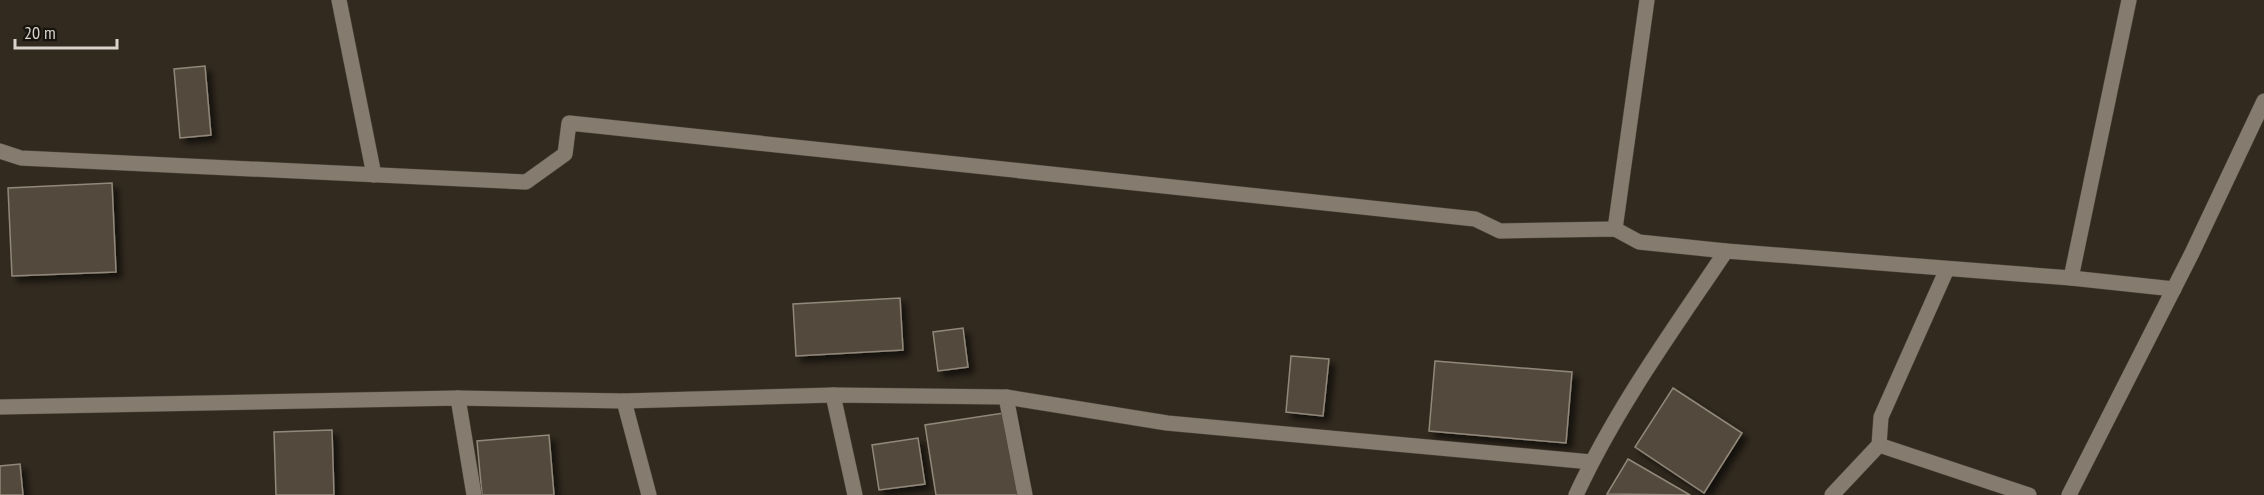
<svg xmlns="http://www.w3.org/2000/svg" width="2264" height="495" viewBox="0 0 2264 495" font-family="'PT Sans Narrow',sans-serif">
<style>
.building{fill:#534a3e;stroke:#91887a;stroke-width:1.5;filter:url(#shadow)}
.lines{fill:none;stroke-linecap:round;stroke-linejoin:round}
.minor-casing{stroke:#4c453b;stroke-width:16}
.minor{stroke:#857b6e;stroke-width:15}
</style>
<defs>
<filter id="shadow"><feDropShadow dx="5.5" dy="5.5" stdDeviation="3" flood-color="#0009"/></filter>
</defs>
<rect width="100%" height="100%" fill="#322a1f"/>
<g class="building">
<path d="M 205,66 L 211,135 L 180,138 L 174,69 Z"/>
<path d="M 112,183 L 116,272 L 12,276 L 8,188 Z"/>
<path d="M 900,298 L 903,350 L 796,356 L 793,304 Z"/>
<path d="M 963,328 L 968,367 L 938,371 L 933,332 Z"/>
<path d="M 1291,356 L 1329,359 L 1323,416 L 1286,412 Z"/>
<path d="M 1435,361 L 1572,372 L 1566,443 L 1429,431 Z"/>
<path d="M 1673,388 L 1742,433 L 1704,493 L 1635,447 Z"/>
<path d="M 1010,412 L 1023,495 L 936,495 L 925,425 Z"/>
<path d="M 332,430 L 334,495 L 276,495 L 274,432 Z"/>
<path d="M 549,435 L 554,495 L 482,495 L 477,441 Z"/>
<path d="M 918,438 L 925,484 L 879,490 L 872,445 Z"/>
<path d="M 1628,459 L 1690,495 L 1607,494 Z"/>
<path d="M 20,464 L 23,495 L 0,495 L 0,466 Z"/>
</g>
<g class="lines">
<g class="minor-casing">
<g id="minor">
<path d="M 339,0 L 374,175"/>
<path d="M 0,151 L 21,158 L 526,182 L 565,154 L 569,123 L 1475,219 L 1500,231 L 1615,229 L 1639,242 L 1726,251 L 2071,278 L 2174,289"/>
<path d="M 1615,229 L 1647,0"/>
<path d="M 2071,278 L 2129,0"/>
<path d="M 833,395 L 855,495"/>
<path d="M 1006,397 L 1025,495"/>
<path d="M 458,398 L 474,495"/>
<path d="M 0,407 L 458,398 L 624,401"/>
<path d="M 1879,445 L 2029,495"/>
<path d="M 649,495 L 624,401 L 833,395 L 1006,397 L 1167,423 L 1591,462"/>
<path d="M 1576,495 C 1616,408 1673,330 1726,251"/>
<path d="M 1832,495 L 1879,445 L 1881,417 L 1947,269"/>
<path d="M 2069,495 L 2192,253 L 2264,101"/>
</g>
</g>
<use href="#minor" class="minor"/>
</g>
<path d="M15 39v9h102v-9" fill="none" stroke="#dad4cd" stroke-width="3"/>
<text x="24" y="39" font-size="18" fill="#dad4cd" stroke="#17140e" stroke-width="4.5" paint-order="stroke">20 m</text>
</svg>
